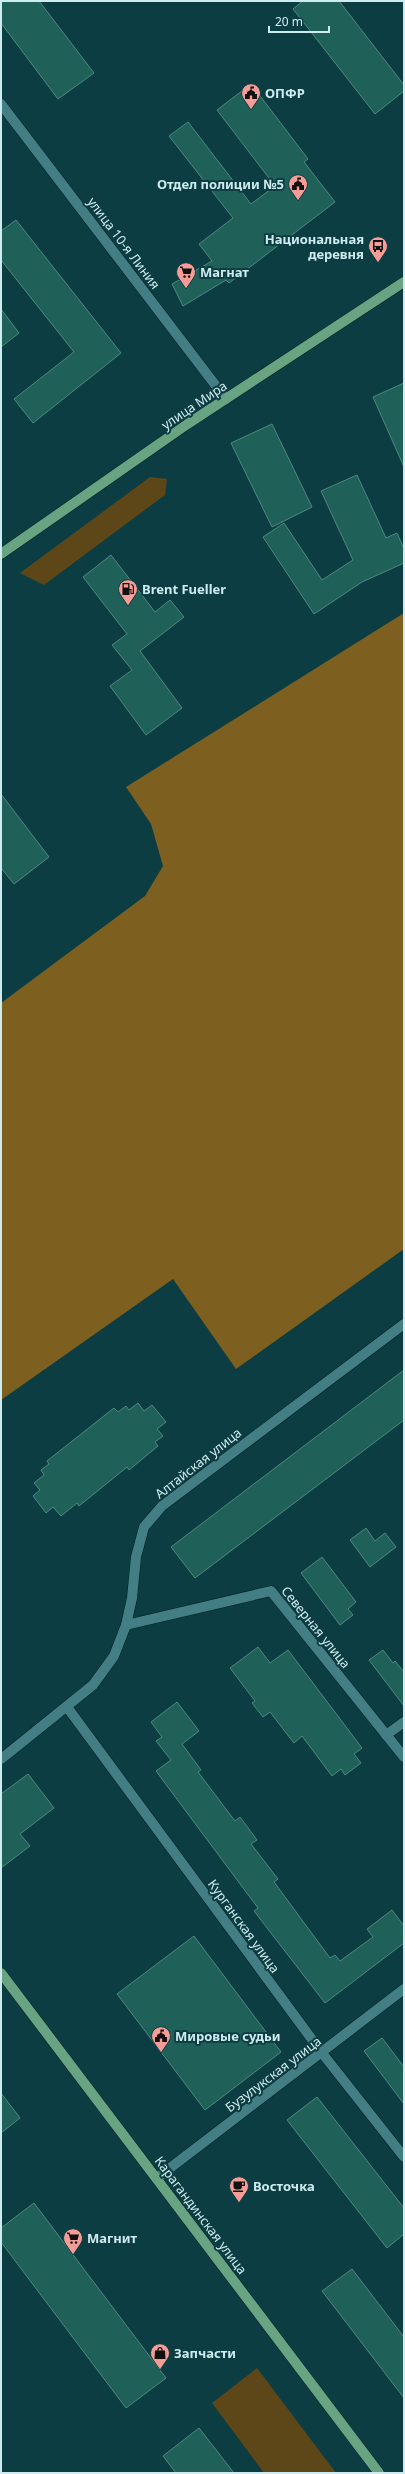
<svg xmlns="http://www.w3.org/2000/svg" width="405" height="2474" viewBox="0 0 405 2474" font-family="'Noto Sans',sans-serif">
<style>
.green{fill:#5d4718}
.forest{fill:#7d6020}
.building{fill:#1f6159;stroke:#4e8980}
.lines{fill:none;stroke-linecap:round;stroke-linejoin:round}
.minor-casing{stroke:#012225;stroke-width:11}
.major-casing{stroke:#012225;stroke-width:11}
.minor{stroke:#427e84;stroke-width:10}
.major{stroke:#68a382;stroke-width:10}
.labels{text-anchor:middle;stroke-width:4;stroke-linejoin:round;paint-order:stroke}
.poi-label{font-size:13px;font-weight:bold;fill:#ceecef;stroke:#0c3d42;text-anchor:start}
.street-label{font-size:13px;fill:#ceecef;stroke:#0c3d42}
</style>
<rect width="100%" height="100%" fill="#0c3d42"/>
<g class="green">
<path d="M 150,477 L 167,479 L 165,495 L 44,585 L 20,573 Z"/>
<path d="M 257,2368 L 336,2473 L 264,2473 L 212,2403 Z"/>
</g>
<path class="forest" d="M 404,613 L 404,1249 L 236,1369 L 173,1279 L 1,1400 L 1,1003 L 145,896 L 163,866 L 151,824 L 126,787 Z"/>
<g class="building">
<path d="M 1,1 L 39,1 L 94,73 L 58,99 L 1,23 Z"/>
<path d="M 303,1 L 339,1 L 404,85 L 404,91 L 375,114 L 293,9 Z"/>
<path d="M 251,84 L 308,159 L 304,162 L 335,202 L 229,283 L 226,280 L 183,306 L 172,284 L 212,261 L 199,244 L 233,218 L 169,136 L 188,122 L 251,204 L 275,186 L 217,110 Z"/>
<path d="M 16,220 L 121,353 L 33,423 L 14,399 L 74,352 L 1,260 L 1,231 Z"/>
<path d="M 1,309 L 19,333 L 1,347 Z"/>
<path d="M 404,383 L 404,467 L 373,397 Z"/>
<path d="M 272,424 L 312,507 L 272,527 L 231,443 Z"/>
<path d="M 357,475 L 386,538 L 397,533 L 404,549 L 404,563 L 362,582 L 314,614 L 263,537 L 284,523 L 322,580 L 353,560 L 321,491 Z"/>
<path d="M 111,555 L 155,612 L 170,600 L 184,617 L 140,651 L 182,708 L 146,735 L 110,686 L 132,670 L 112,645 L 127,634 L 83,577 Z"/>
<path d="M 1,794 L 49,857 L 14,884 L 1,868 Z"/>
<path d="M 404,1370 L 404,1420 L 195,1578 L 171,1547 Z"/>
<path d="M 138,1403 L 144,1411 L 152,1405 L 166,1422 L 157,1429 L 163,1436 L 155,1442 L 158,1446 L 129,1470 L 127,1467 L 79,1506 L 77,1503 L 61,1516 L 53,1507 L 46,1513 L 33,1496 L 40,1490 L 34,1483 L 44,1475 L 41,1470 L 49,1464 L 47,1461 L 114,1408 L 118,1412 L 126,1406 L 129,1410 Z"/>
<path d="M 366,1528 L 375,1541 L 385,1533 L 396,1547 L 370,1567 L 350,1540 Z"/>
<path d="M 322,1557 L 356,1602 L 348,1609 L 353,1615 L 340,1625 L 301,1573 Z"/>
<path d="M 258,1647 L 270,1663 L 288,1650 L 362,1748 L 354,1754 L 361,1763 L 345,1775 L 341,1769 L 332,1776 L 302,1736 L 294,1743 L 270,1712 L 263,1717 L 252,1703 L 255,1701 L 230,1668 Z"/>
<path d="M 383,1650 L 393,1663 L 395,1661 L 404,1672 L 404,1706 L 369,1660 Z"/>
<path d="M 177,1702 L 199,1731 L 182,1744 L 201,1770 L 198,1772 L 235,1821 L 240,1817 L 257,1840 L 251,1844 L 278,1879 L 274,1882 L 330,1958 L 335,1955 L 340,1961 L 373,1937 L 367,1929 L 392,1910 L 404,1926 L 404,1943 L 325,2003 L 254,1911 L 258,1908 L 156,1771 L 171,1760 L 156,1741 L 162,1737 L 151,1722 Z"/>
<path d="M 28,1774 L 54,1808 L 20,1834 L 30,1846 L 1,1868 L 1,1794 Z"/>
<path d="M 194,1936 L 281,2052 L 205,2110 L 117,1994 Z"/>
<path d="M 382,2038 L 404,2067 L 404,2104 L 364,2051 Z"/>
<path d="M 1,2093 L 20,2118 L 1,2133 Z"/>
<path d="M 317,2097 L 404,2208 L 404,2234 L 387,2248 L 287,2120 Z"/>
<path d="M 34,2203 L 166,2378 L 126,2408 L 1,2242 L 1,2228 Z"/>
<path d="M 352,2269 L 404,2337 L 404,2398 L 322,2291 Z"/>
<path d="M 199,2428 L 234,2473 L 176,2473 L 163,2456 Z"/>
</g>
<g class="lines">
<g class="minor-casing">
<g id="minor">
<path d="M 1,104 L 226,399"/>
<path d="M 126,1625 L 271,1591 L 404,1757"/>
<path d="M 67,1707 L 322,2053 L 404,2157"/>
<path d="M 386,1735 L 404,1722"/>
<path d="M 1,1759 L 93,1685 L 114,1656 L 126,1625 L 132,1598 L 136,1557 L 144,1527 L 162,1506 L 404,1324"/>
<path d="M 157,2178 L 404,1989"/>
</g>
</g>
<g class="major-casing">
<g id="major">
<path d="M 1,554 L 186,425 L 404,282"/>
<path d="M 1,1973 L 379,2473"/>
</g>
</g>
<use href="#minor" class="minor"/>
<use href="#major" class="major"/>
</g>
<defs>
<g id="civic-pin" transform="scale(1)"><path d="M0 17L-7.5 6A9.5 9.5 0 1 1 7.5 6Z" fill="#f59c96" stroke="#0c3d42"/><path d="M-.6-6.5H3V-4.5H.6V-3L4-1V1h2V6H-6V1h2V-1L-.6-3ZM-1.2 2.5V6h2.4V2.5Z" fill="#111"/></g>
<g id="bus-pin" transform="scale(1)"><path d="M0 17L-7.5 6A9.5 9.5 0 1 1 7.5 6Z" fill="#f59c96" stroke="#0c3d42"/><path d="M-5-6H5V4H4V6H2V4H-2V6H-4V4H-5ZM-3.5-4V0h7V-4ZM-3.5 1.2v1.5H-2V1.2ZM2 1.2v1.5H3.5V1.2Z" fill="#111"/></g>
<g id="supermarket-pin" transform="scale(1)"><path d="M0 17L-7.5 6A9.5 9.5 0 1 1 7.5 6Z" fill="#f59c96" stroke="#0c3d42"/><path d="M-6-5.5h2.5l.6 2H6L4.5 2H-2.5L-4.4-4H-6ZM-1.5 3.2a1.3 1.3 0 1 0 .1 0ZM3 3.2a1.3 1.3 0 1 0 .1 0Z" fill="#111"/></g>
<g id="fuel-pin" transform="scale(1)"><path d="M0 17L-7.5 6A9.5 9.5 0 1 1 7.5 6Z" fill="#f59c96" stroke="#0c3d42"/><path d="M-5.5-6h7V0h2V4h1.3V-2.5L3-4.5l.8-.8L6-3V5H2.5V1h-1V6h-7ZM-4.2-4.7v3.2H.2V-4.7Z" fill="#111"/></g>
<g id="cafe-pin" transform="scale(1)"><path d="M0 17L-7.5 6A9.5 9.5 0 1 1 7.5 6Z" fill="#f59c96" stroke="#0c3d42"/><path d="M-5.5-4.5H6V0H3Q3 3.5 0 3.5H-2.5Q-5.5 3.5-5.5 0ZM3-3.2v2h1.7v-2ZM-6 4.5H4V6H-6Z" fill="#111"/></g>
<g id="shop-pin" transform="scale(1)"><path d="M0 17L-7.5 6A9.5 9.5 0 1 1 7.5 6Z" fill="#f59c96" stroke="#0c3d42"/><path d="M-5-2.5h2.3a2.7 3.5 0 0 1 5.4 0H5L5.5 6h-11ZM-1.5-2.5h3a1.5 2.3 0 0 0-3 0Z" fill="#111"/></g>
</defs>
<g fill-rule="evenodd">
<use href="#civic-pin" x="251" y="93"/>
<use href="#civic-pin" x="298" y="184"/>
<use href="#bus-pin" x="378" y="246"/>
<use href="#supermarket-pin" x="186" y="272"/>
<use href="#fuel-pin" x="128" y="589"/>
<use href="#civic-pin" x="161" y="2036"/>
<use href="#cafe-pin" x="239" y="2186"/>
<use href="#supermarket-pin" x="73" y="2238"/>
<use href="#shop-pin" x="160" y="2353"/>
</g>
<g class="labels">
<g class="poi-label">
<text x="265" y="98">ОПФР</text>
<text x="284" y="189" text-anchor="end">Отдел полиции №5</text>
<text x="364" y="244" text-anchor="end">Национальная<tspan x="364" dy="15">деревня</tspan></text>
<text x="200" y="277">Магнат</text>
<text x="142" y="594">Brent Fueller</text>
<text x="175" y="2041">Мировые судьи</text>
<text x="253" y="2191">Восточка</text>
<text x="87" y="2243">Магнит</text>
<text x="174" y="2358">Запчасти</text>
</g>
<g class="street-label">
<text transform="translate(124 243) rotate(53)" y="5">улица 10-я Линия</text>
<text transform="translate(194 405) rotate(-34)" y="5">улица Мира</text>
<text transform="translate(198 1463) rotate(-38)" y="5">Алтайская улица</text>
<text transform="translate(316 1627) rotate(51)" y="5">Северная улица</text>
<text transform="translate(244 1926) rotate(54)" y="5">Курганская улица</text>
<text transform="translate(273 2074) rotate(-37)" y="5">Бузулукская улица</text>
<text transform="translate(201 2215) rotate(53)" y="5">Карагандинская улица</text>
</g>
</g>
<rect width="405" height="2474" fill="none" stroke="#ceecef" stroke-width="4"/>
<path d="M269 26v6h60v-6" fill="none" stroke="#ceecef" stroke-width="2"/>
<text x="275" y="26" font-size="12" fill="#ceecef" stroke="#0c3d42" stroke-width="3" paint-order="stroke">20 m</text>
</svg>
